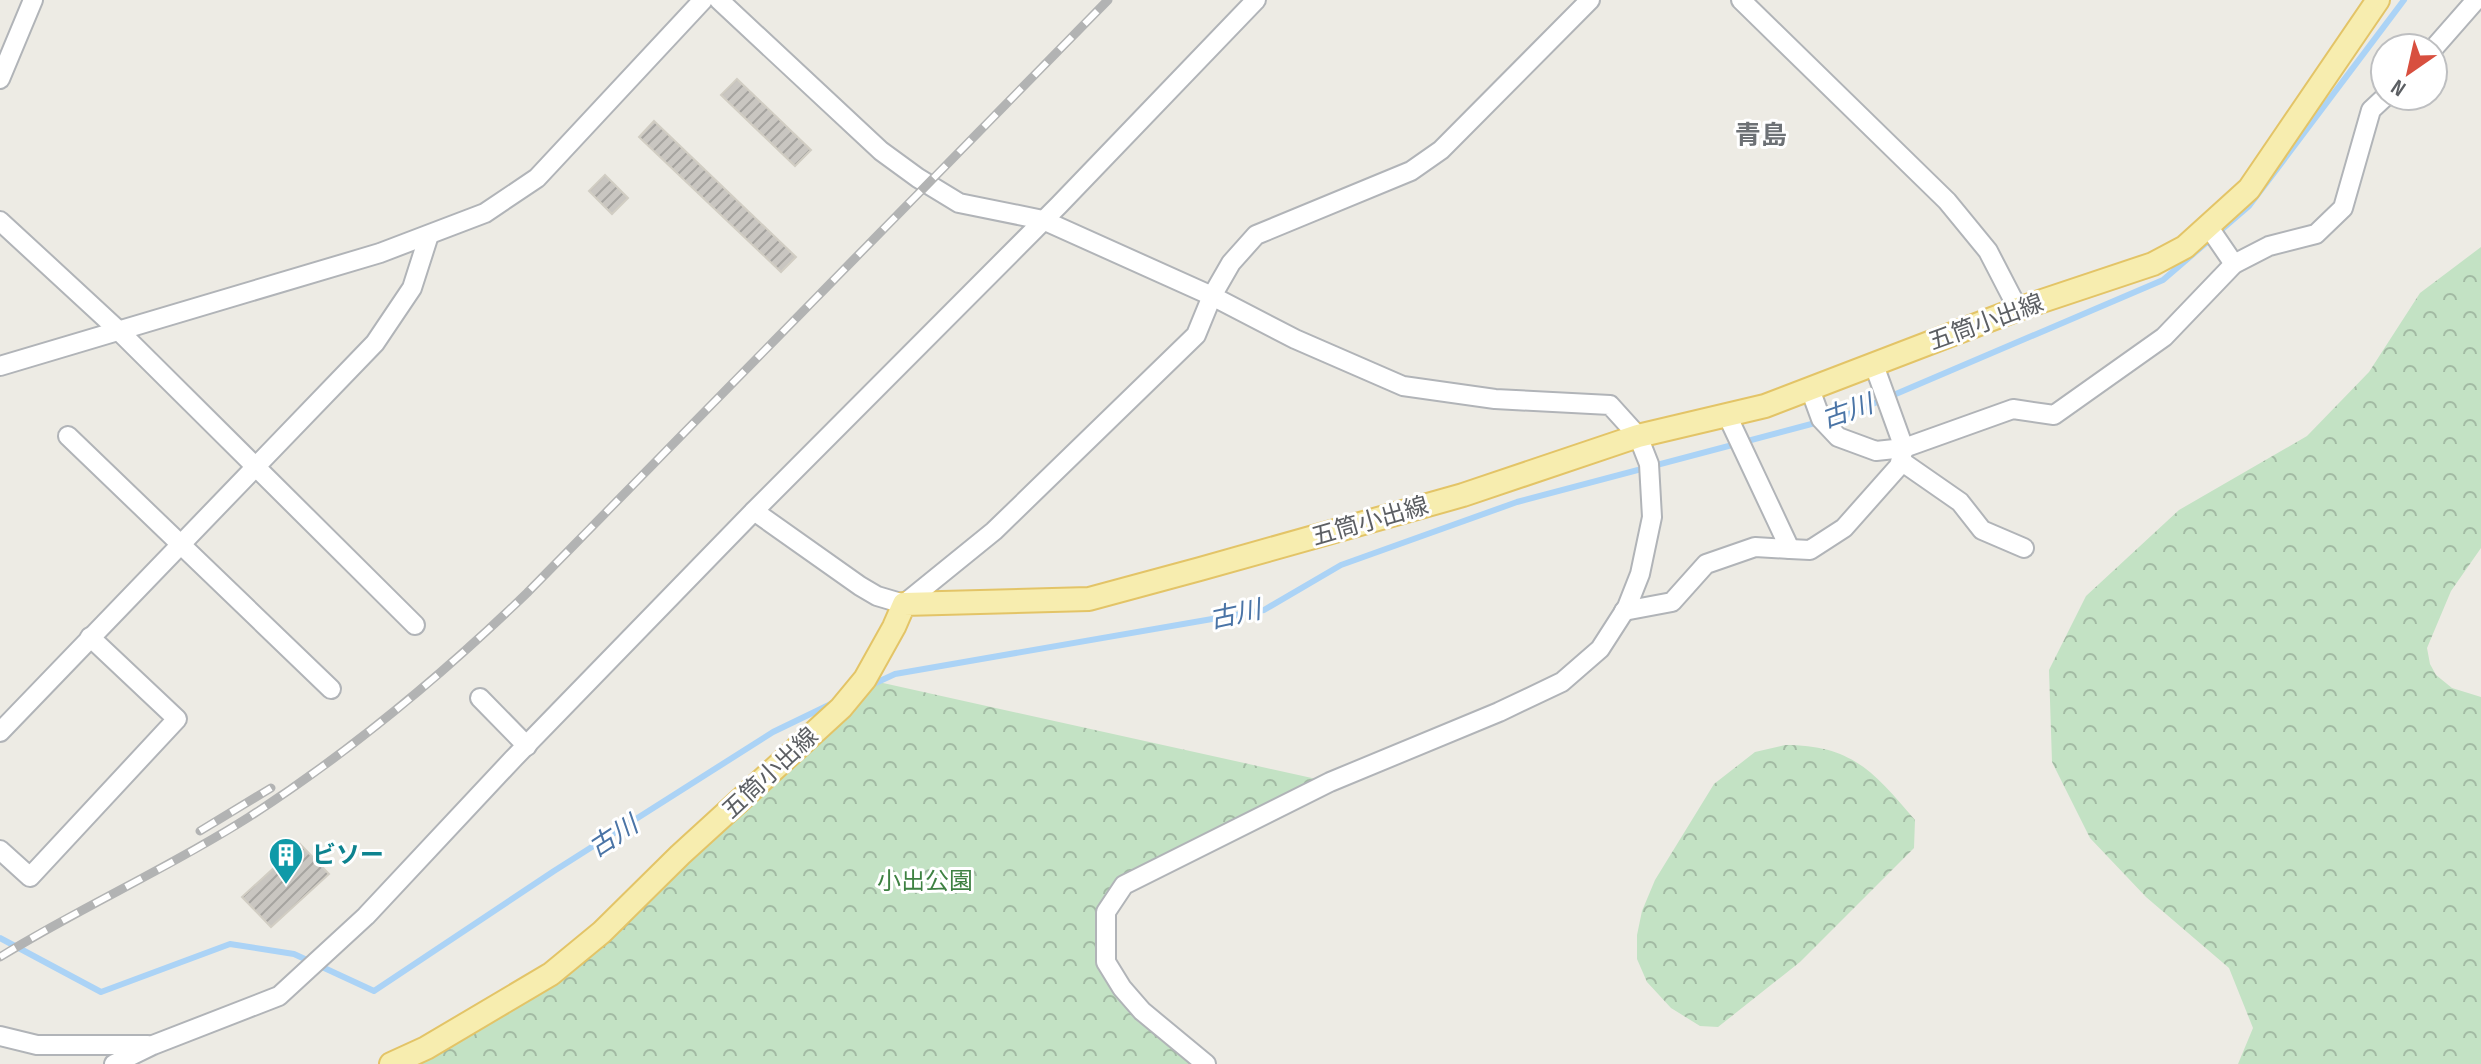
<svg xmlns="http://www.w3.org/2000/svg" width="2481" height="1064" viewBox="0 0 2481 1064" font-family="'Sofia Sans Condensed','Noto Sans JP',sans-serif">
<style>
.forest{fill:url(#forest-crowns)}
.lines{fill:none;stroke-linecap:round;stroke-linejoin:round}
.stream{stroke:#abd3f6;stroke-width:6}
.building{fill:url(#building-hatch);stroke:#d1cdc3;stroke-width:2}
.minor-casing{stroke:#b1b4b8;stroke-width:22}
.major-casing{stroke:#e3c467;stroke-width:26}
.minor{stroke:#fff;stroke-width:18}
.major{stroke:#f7edaf;stroke-width:22}
.rail-casing{stroke:#b2b3b3;stroke-width:9}
.rail{stroke:#fff;stroke-width:6;stroke-dasharray:18;stroke-linecap:butt}
.labels{text-anchor:middle;stroke-width:6;stroke-linejoin:round;paint-order:stroke}
.street-label{font-size:24px;fill:#5c5f63;stroke:#fff}
.culture-label{font-size:24px;font-weight:bold;fill:#0d838f;stroke:#fff;text-anchor:start}
.park-label{font-size:24px;fill:#3e8142;stroke:#fff}
.neighbourhood-label{font-size:26px;font-weight:bold;fill:#6d7175;stroke:#fff}
.water-label{font-size:26px;font-style:italic;fill:#4a74a6;stroke:#fff}
</style>
<defs>
<pattern id="forest-crowns" width="20" height="18" patternUnits="userSpaceOnUse" patternTransform="scale(2)"><rect width="20" height="18" fill="#c3e2c4"/><path d="M2 6a3 3 0 1 1 6 0M12 15a3 3 0 1 1 6 0" fill="none" stroke="#a2baa3"/></pattern>
<pattern id="building-hatch" width="6" height="6" patternUnits="userSpaceOnUse" patternTransform="scale(2)"><rect width="6" height="6" fill="#c9c6c1"/><path d="M-1 1l2-2M0 6l6-6M5 7l2-2" fill="none" stroke="#a6a4a0"/></pattern>
</defs>
<rect width="100%" height="100%" fill="#edebe4"/>
<g class="forest">
<path d="M 2481,247 L 2481,548 L 2451,591 L 2427,648 L 2430,664 L 2436,675 L 2452,688 L 2481,697 L 2481,1064 L 2238,1064 L 2253,1028 L 2229,968 L 2146,897 L 2090,838 L 2052,762 L 2049,670 L 2086,596 L 2179,510 L 2307,436 L 2369,372 L 2420,293 Z"/>
<path d="M 865,679 L 1330,782 L 1124,885 L 1106,912 L 1106,961 L 1206,1064 L 391,1064 L 551,974 Z"/>
<path d="M 1785,745 C 1852,745 1874,772 1915,820 L 1914,848 L 1800,962 L 1718,1027 L 1700,1026 L 1671,1008 L 1647,982 L 1637,959 L 1637,935 L 1642,911 L 1655,880 L 1714,784 L 1755,752 Z"/>
</g>
<g class="lines">
<g class="stream">
<path d="M 869,686 L 895,674 L 1264,610 L 1341,565 L 1517,502 L 1849,414 L 2163,280 L 2249,206 L 2404,0"/>
<path d="M 0,938 L 101,992 L 230,944 L 294,954 L 374,991 L 554,871 L 773,732 L 833,703"/>
</g>
</g>
<g class="building">
<path d="M 737,79 L 811,150 L 795,166 L 721,95 Z"/>
<path d="M 654,121 L 796,257 L 781,272 L 639,137 Z"/>
<path d="M 605,175 L 628,198 L 612,214 L 589,191 Z"/>
<path d="M 300,844 L 329,874 L 271,927 L 242,897 Z"/>
</g>
<g class="lines">
<g class="minor-casing">
<g id="minor">
<path d="M 719,0 L 881,151 L 918,178 L 959,203 L 1043,220 L 1212,296 L 1295,339 L 1403,386 L 1495,399 L 1610,405 L 1638,436 L 1649,464 L 1652,517 L 1640,574 L 1627,607 L 1600,649 L 1562,682 L 1499,712 L 1330,782 L 1124,885 L 1106,912 L 1106,962 L 1122,988 L 1142,1011 L 1206,1064"/>
<path d="M 1741,0 L 1947,201 L 1988,251 L 2018,309"/>
<path d="M 2433,49 L 2476,0"/>
<path d="M 0,79 L 33,0"/>
<path d="M 0,221 L 117,329 L 415,625"/>
<path d="M 2208,226 L 2234,264"/>
<path d="M 0,366 L 380,253 L 485,213 L 537,178 L 703,0"/>
<path d="M 1810,389 L 1821,419 L 1838,437 L 1876,451 L 1904,448 L 2013,409 L 2054,415 L 2164,337 L 2234,264 L 2269,246 L 2316,234 L 2343,208 L 2371,110 L 2386,96"/>
<path d="M 68,436 L 331,689"/>
<path d="M 1901,461 L 1960,502 L 1982,530 L 2024,548"/>
<path d="M 754,511 L 860,586 L 877,596 L 904,604 L 994,531 L 1196,335 L 1212,296 L 1231,263 L 1256,235 L 1411,171 L 1441,150 L 1590,0"/>
<path d="M 1790,549 L 1810,550 L 1844,528 L 1899,466 L 1904,448 L 1874,365"/>
<path d="M 1624,611 L 1672,602 L 1706,564 L 1755,547 L 1790,549 L 1727,415"/>
<path d="M 480,698 L 527,746"/>
<path d="M 0,732 L 375,343 L 412,288 L 429,235"/>
<path d="M 0,850 L 30,877 L 177,719 L 90,637"/>
<path d="M 0,1036 L 37,1045 L 148,1045"/>
<path d="M 114,1064 L 153,1045 L 279,996 L 366,916 L 513,759 L 754,511 L 1059,205 L 1256,0"/>
</g>
</g>
<g class="major-casing">
<path id="major" d="M 391,1064 L 426,1048 L 551,974 L 602,932 L 680,855 L 841,708 L 865,679 L 894,627 L 904,604 L 1089,599 L 1200,569 L 1463,495 L 1638,436 L 1765,406 L 2018,309 L 2153,264 L 2185,247 L 2249,189 L 2378,0"/>
</g>
<use href="#minor" class="minor"/>
<use href="#major" class="major"/>
<g class="rail-casing">
<g id="rail">
<path d="M 200,831 L 271,788"/>
<path d="M 0,957 C 81,907 169,868 249,817 C 350,752 441,676 527,593 L 1108,0"/>
</g>
</g>
<use href="#rail" class="rail"/>
</g>
<defs>
<g id="building-pin" transform="scale(1.8)"><path d="M0 17L-7.5 6A9.5 9.5 0 1 1 7.5 6Z" fill="#0f9aa8" stroke="#fff"/><path d="M-4-6H4V6H1V3H-1V6H-4ZM-2.5-4.3h1.7v1.8h-1.7ZM.8-4.3h1.7v1.8H.8ZM-2.5-1h1.7V.8h-1.7ZM.8-1h1.7V.8H.8Z" fill="#fff"/></g>
</defs>
<g fill-rule="evenodd">
<use href="#building-pin" x="286" y="855"/>
</g>
<g class="labels">
<g class="street-label">
<text transform="translate(1986 322) rotate(-20)" y="8">五筒小出線</text>
<text transform="translate(1370 521) rotate(-16)" y="8">五筒小出線</text>
<text transform="translate(770 773) rotate(-43)" y="8">五筒小出線</text>
</g>
<g class="culture-label">
<text x="312" y="863">ビソー</text>
</g>
<g class="park-label">
<text x="925" y="889">小出公園</text>
</g>
<g class="neighbourhood-label">
<text x="1761" y="144">青島</text>
</g>
<g class="water-label">
<text transform="translate(1847 411) rotate(-19)" y="9">古川</text>
<text transform="translate(1235 614) rotate(-12)" y="9">古川</text>
<text transform="translate(613 836) rotate(-33)" y="9">古川</text>
</g>
</g>
<g transform="translate(2409 72) rotate(214)"><circle r="38" fill="#ffffff" stroke="#bebfc1" stroke-width="2"/>
<path d="M0-6L14 30L0 20L-14 30Z" fill="#d84f3f"/>
<text y="-12" font-size="22" font-weight="bold" text-anchor="middle" fill="#5c5f63">N</text>
</g>
</svg>
